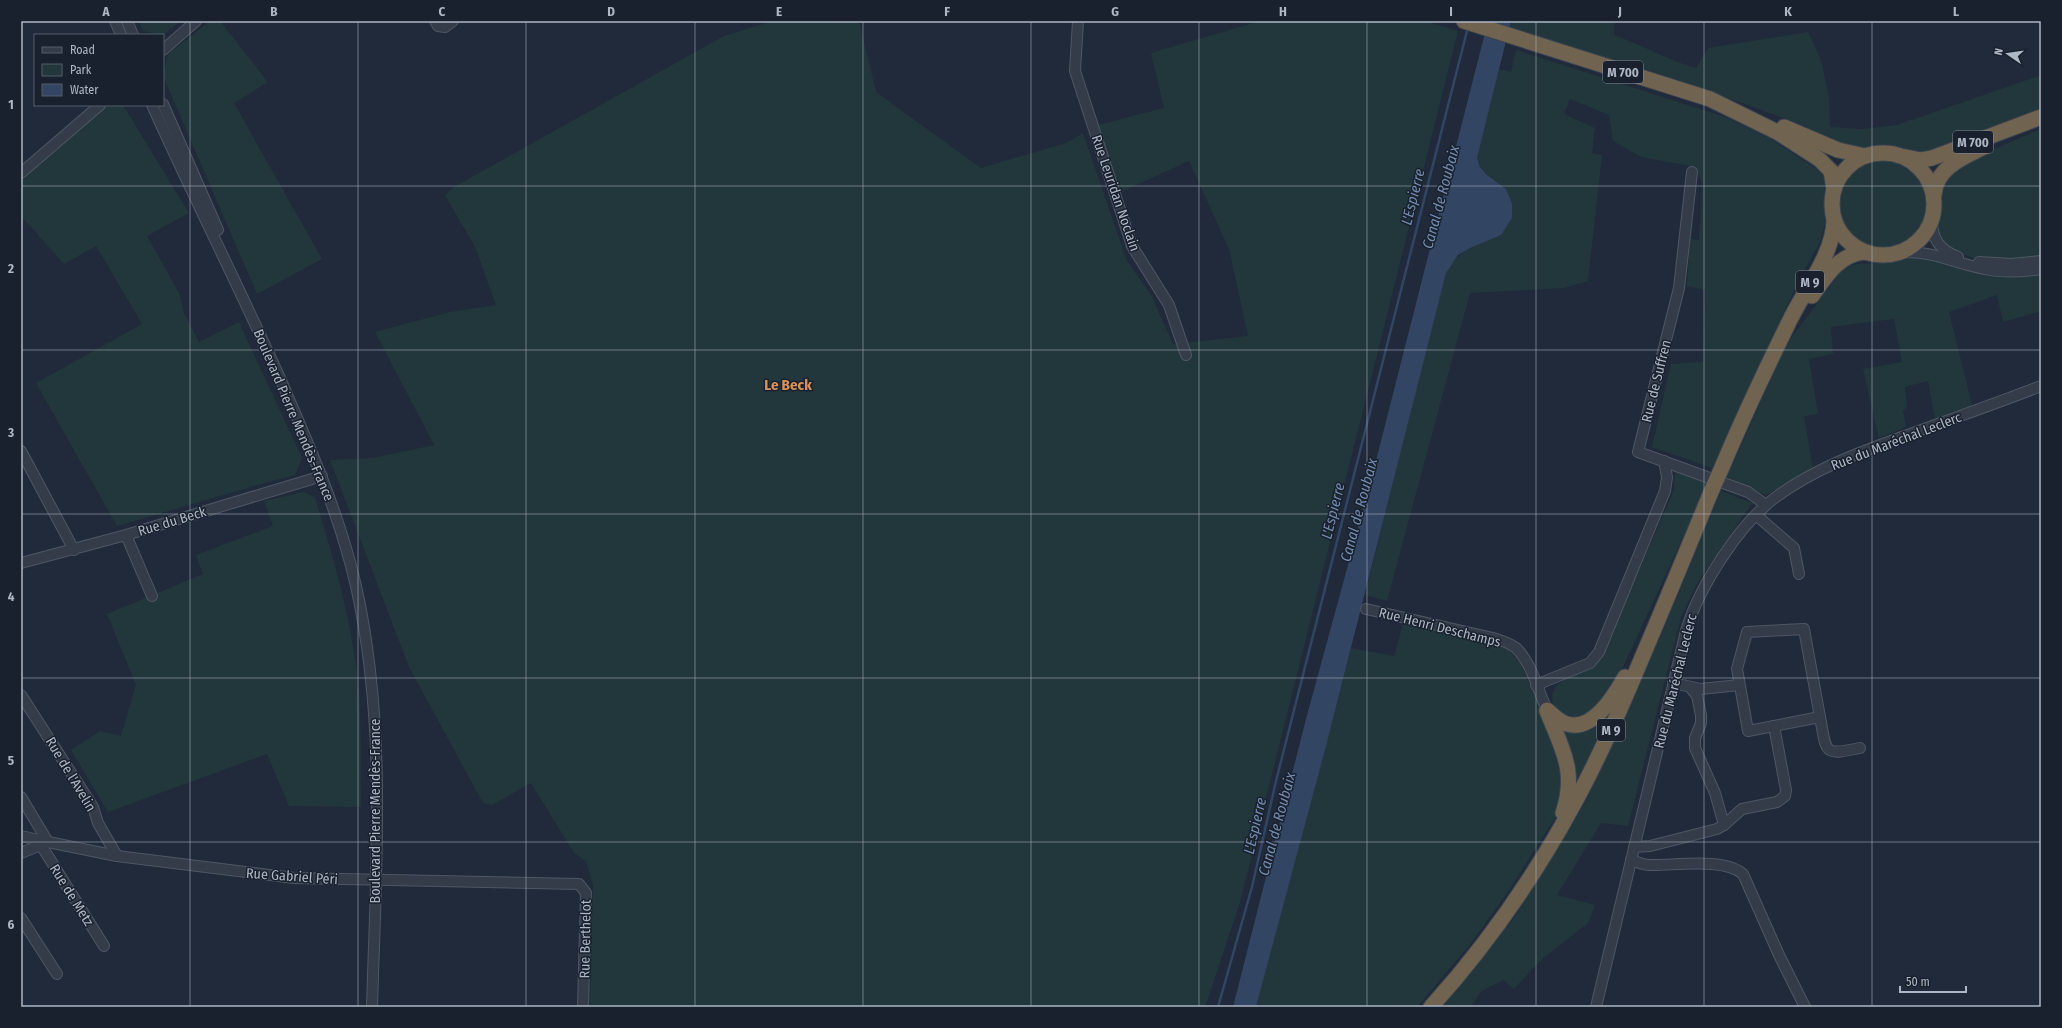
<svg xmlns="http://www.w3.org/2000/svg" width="2062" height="1028" viewBox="0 0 2062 1028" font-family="'Fira Sans Condensed',sans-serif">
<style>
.green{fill:#22373b}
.water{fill:#324562}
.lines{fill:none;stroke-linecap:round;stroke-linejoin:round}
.stream{stroke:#324562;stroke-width:2.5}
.minor-casing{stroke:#4e5764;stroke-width:12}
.highway-casing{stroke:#3b4451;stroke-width:17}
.minor{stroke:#343c4a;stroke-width:10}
.highway{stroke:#706450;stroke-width:15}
.highway-bridge-casing{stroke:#3b4451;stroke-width:17;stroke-linecap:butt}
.highway-bridge{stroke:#706450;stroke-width:15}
.grid{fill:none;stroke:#aeb7c6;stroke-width:1;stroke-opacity:0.55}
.labels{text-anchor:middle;stroke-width:3;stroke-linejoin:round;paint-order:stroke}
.shield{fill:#19212e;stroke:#818a98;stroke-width:1}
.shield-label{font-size:13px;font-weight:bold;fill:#aeb7c6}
.street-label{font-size:14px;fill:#aeb7c6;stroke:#19212e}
.water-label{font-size:15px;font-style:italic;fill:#748db0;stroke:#19212e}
.neighbourhood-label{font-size:15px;font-weight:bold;fill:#d89257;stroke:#19212e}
.neatline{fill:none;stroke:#aeb7c6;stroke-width:1.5}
.grid-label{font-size:13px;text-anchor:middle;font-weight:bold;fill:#aeb7c6}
</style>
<rect width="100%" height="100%" fill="#202a3a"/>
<g class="green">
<path d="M 139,21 L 181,21 L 163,35 L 143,31 Z"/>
<path d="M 210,21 L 220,21 L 268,82 L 234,103 L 322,259 L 257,294 L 163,76 L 168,54 Z"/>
<path d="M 773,21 L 859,21 L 876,92 L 981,168 L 1066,143 L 1083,133 L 1127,261 L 1151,295 L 1173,344 L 1248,336 L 1229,249 L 1189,161 L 1121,192 L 1098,125 L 1164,108 L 1151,53 L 1260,21 L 1425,21 L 1458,31 L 1239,906 L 1205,1007 L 590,1007 L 593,885 L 586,861 L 574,853 L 531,783 L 492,805 L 483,803 L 409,667 L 330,460 L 373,458 L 434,445 L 375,332 L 450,312 L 496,305 L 475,247 L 445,195 L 454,187 L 724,36 Z"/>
<path d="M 1511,21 L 1615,21 L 1614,35 C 1642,45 1668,60 1696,68 L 1708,48 L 1808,32 L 1821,60 L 1829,97 L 1830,127 L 1862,129 L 1897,125 L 2041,75 L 2041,111 L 1920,154 L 1912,155 L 1903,150 L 1890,147 L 1866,149 L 1844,145 L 1786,119 L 1675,79 L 1509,28 Z"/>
<path d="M 1516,50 L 1725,117 L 1769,138 L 1815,168 L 1825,178 L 1825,224 L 1820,242 L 1797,284 L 1712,468 L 1652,447 L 1671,364 L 1703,362 L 1705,290 L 1687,286 L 1690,239 L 1699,240 L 1703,186 L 1696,167 L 1641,157 L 1613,141 L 1609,115 L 1570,99 L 1564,114 L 1595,128 L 1592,153 L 1602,155 L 1588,281 L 1564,288 L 1470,293 L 1387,601 L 1365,595 L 1425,350 L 1446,273 C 1460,247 1476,246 1501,235 L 1506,189 C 1494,180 1480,173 1477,158 L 1499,69 L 1511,72 Z"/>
<path d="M 107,105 L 123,105 L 189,213 L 147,236 L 179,293 L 184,313 L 199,342 L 239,322 L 302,458 L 295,475 L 261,484 L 117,526 L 36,383 L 142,324 L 96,246 L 64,264 L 21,216 L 21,181 Z"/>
<path d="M 2041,129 L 2041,257 C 2015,260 1982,264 1957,252 C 1950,249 1944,244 1939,240 C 1937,225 1940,222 1942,209 C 1943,201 1941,190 1944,182 C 1954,164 2020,138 2041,129 Z"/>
<circle cx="1883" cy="204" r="46"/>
<path d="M 1919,255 L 1996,274 L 2041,274 L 2041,311 L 2003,322 L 1997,295 L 1949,312 L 1972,405 L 1935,419 L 1928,381 L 1905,387 L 1907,407 L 1903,411 L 1906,427 L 1879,438 L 1863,369 L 1902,362 L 1894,319 L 1831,327 L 1833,354 L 1809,359 L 1818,414 L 1804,416 L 1813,468 L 1766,495 L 1727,477 L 1786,345 L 1845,266 C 1858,263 1864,264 1876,263 C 1891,262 1905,258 1919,255 Z"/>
<path d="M 1675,471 L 1708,483 L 1617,680 L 1591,713 L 1575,719 L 1556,713 C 1544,684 1564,681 1585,670 C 1591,667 1597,661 1602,656 L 1674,490 Z"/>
<path d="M 1721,491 L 1752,503 L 1697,583 L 1681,617 L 1628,826 L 1601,823 L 1557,895 L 1595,905 L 1588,923 L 1541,960 L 1514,989 L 1503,980 L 1482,991 L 1470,1007 L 1443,1007 L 1514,918 L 1585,803 L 1664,629 Z"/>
<path d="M 303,492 L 315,497 C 330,548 346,599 354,653 C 363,703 360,756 361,807 L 289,806 L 267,754 L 108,812 L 71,750 L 100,731 L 121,736 L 136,685 L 107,614 L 203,574 L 196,555 L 273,526 L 264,501 Z"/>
<path d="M 1403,624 L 1489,642 L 1507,649 L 1520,662 L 1551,733 L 1563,764 L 1561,808 L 1510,889 L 1468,947 L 1417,1007 L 1256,1007 L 1351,648 L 1394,656 Z"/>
<path d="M 1613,709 L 1578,782 L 1575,782 L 1559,727 Z"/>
</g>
<path class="water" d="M 1488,21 L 1511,21 L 1477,158 L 1480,167 L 1487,175 L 1506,189 L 1512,204 L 1512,218 L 1501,235 L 1470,248 L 1458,255 L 1446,273 L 1326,746 L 1256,1007 L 1233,1007 L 1306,719 L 1369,488 Z"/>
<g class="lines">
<path class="stream" d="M 1218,1007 L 1252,887 L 1276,781 L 1468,27"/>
<g class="minor-casing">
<g id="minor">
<path d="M 115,21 L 121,35"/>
<path d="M 127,21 L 133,35"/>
<path d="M 435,21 L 438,26 L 445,27 L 453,21"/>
<path d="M 1078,21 L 1075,71 L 1132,246 L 1169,305 L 1186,355"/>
<path d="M 163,50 L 196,21"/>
<path d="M 163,104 L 218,230"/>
<path d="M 152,105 C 193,196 238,285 279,376 C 309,445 339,512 356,586 C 387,724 376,866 372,1007"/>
<path d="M 1692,172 L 1679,288 L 1638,452 L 1748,492 L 1766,505"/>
<path d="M 21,173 L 100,105"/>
<path d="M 1932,220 C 1932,240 1940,250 1958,257"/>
<path d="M 1900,253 C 1931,249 1955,264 1985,269 C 2003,273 2022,272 2041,269"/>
<path d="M 1979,262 L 2011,264 L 2041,261"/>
<path d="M 21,451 L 74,550"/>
<path d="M 1756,515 L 1794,548 L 1799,574"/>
<path d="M 126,535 L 152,596"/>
<path d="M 21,563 L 126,535 L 322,476"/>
<path d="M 1366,609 L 1493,638 C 1501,640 1509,643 1516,648 C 1532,663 1538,691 1547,710"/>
<path d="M 1804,629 L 1820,717 L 1748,731 L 1737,669 L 1747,632 Z"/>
<path d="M 1673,683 L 1701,689 L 1739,685"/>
<path d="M 1536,685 L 1590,663 L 1599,652 L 1665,491 L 1667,477 L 1664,461"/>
<path d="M 21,695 L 93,807 L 98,823 L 117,856"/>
<path d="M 1820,717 C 1827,753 1822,756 1860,748"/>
<path d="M 21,797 L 48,842"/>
<path d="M 1724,825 L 1742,809 L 1777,802 L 1785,796 L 1786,790 L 1774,726"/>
<path d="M 21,836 L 48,842"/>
<path d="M 41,845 L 104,946"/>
<path d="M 1634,847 L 1650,846 L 1717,829 L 1724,825 L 1715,793 L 1695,748 L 1695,738 L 1701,723 L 1701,715 L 1697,696 L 1690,687"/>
<path d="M 21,853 L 48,842 L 117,856 L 294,878 L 579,884 L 586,893 L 583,1007"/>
<path d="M 1631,860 C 1637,862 1643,865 1649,865 C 1673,866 1724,857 1743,874 L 1779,955 L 1805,1007"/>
<path d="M 21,918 L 57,974"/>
<path d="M 1596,1007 L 1686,631 C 1699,587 1739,524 1776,497 C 1814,469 1858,453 1902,437 C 1948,420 1995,404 2041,386"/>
</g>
</g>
<g class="highway-casing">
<g id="highway">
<path d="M 1464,21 L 1710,99 L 1777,132 L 1819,159 L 1831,171 L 1834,189"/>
<path d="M 1784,127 L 1838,150 L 1865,156"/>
<circle cx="1883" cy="204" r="51"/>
<path d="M 1906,157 L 1921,160 L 1932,158 L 2041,117"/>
<path d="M 1934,195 C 1936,168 1962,158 1984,147"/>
<path d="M 1812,296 C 1826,276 1839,254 1865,252"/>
<path d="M 1723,465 C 1743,417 1765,371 1788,324 C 1803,291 1834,255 1834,219"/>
<path d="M 1547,710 C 1553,715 1559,722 1567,724 C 1593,732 1615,695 1625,677"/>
<path d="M 1547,711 C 1562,749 1577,771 1563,813"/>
<path d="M 1431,1007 C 1487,945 1535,876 1575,802 C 1600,756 1621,708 1641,660 C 1665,604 1688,548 1711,492"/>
</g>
</g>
<use href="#minor" class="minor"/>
<use href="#highway" class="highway"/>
<g class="highway-bridge-casing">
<path id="highway-bridge" d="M 1711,492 L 1723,465"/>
</g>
<use href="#highway-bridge" class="highway-bridge"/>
</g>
<path class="grid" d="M 190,21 L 190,1007M 358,21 L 358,1007M 526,21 L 526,1007M 695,21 L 695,1007M 863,21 L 863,1007M 1031,21 L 1031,1007M 1199,21 L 1199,1007M 1367,21 L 1367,1007M 1536,21 L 1536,1007M 1704,21 L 1704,1007M 1872,21 L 1872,1007M 21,186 L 2041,186M 21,350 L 2041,350M 21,514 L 2041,514M 21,678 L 2041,678M 21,842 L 2041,842"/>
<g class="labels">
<g class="shield">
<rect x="1603" y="61" width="40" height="22" rx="3"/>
<rect x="1953" y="131" width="40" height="22" rx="3"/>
<rect x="1796" y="271" width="28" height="22" rx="3"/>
<rect x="1597" y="719" width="28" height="22" rx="3"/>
</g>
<g class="shield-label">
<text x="1623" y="77">M 700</text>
<text x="1973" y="147">M 700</text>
<text x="1810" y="287">M 9</text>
<text x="1611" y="735">M 9</text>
</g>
<g class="street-label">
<text transform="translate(1116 193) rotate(71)" y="5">Rue Leuridan Noclain</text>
<text transform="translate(1656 381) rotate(-76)" y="5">Rue de Suffren</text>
<text transform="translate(294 415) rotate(67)" y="5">Boulevard Pierre Mendès-France</text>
<text transform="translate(1896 441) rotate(-21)" y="5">Rue du Maréchal Leclerc</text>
<text transform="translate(172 521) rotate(-17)" y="5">Rue du Beck</text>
<text transform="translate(1440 627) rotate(14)" y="5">Rue Henri Deschamps</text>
<text transform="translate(1675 681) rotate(-76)" y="5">Rue du Maréchal Leclerc</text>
<text transform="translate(71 774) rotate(59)" y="5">Rue de l'Avelin</text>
<text transform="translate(375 811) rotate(-90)" y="5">Boulevard Pierre Mendès-France</text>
<text transform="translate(292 876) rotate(4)" y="5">Rue Gabriel Péri</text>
<text transform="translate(72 895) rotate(58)" y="5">Rue de Metz</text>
<text transform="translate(585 939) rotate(-89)" y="5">Rue Berthelot</text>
</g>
<g class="water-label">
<text transform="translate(1413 197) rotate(-76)" y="5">L'Espierre</text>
<text transform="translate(1441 197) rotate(-75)" y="5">Canal de Roubaix</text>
<text transform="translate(1359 510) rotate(-75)" y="5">Canal de Roubaix</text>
<text transform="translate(1333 511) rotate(-76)" y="5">L'Espierre</text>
<text transform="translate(1277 824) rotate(-75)" y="5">Canal de Roubaix</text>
<text transform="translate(1255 826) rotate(-77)" y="5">L'Espierre</text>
</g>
<g class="neighbourhood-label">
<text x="788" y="390">Le Beck</text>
</g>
</g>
<rect width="2062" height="1028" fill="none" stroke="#19212e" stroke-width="44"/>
<rect x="34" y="34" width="130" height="72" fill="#19212e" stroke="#555d6b"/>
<rect x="42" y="47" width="20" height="6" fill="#343c4a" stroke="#555d6b"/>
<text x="70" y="54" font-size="12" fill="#aeb7c6">Road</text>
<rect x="42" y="64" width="20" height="12" fill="#22373b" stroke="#555d6b"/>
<text x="70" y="74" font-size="12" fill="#aeb7c6">Park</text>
<rect x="42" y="84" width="20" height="12" fill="#324562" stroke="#555d6b"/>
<text x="70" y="94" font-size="12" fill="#aeb7c6">Water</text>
<g transform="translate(2008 54) rotate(283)" stroke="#19212e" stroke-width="3" paint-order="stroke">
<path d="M0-3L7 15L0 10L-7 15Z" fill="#aeb7c6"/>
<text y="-6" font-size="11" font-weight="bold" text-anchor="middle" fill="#aeb7c6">N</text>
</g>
<path d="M1900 986v6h66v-6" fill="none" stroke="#aeb7c6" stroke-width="2"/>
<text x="1906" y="986" font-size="12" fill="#aeb7c6" stroke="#19212e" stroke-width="3" paint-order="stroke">50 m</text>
<rect x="22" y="22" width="2018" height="984" class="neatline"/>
<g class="grid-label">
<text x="106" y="16">A</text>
<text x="274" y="16">B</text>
<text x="442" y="16">C</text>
<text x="611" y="16">D</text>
<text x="779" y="16">E</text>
<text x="947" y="16">F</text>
<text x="1115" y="16">G</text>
<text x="1283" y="16">H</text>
<text x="1451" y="16">I</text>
<text x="1620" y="16">J</text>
<text x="1788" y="16">K</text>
<text x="1956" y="16">L</text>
<text x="11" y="109">1</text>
<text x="11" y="273">2</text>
<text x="11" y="437">3</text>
<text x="11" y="601">4</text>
<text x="11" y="765">5</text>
<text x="11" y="929">6</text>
</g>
</svg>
